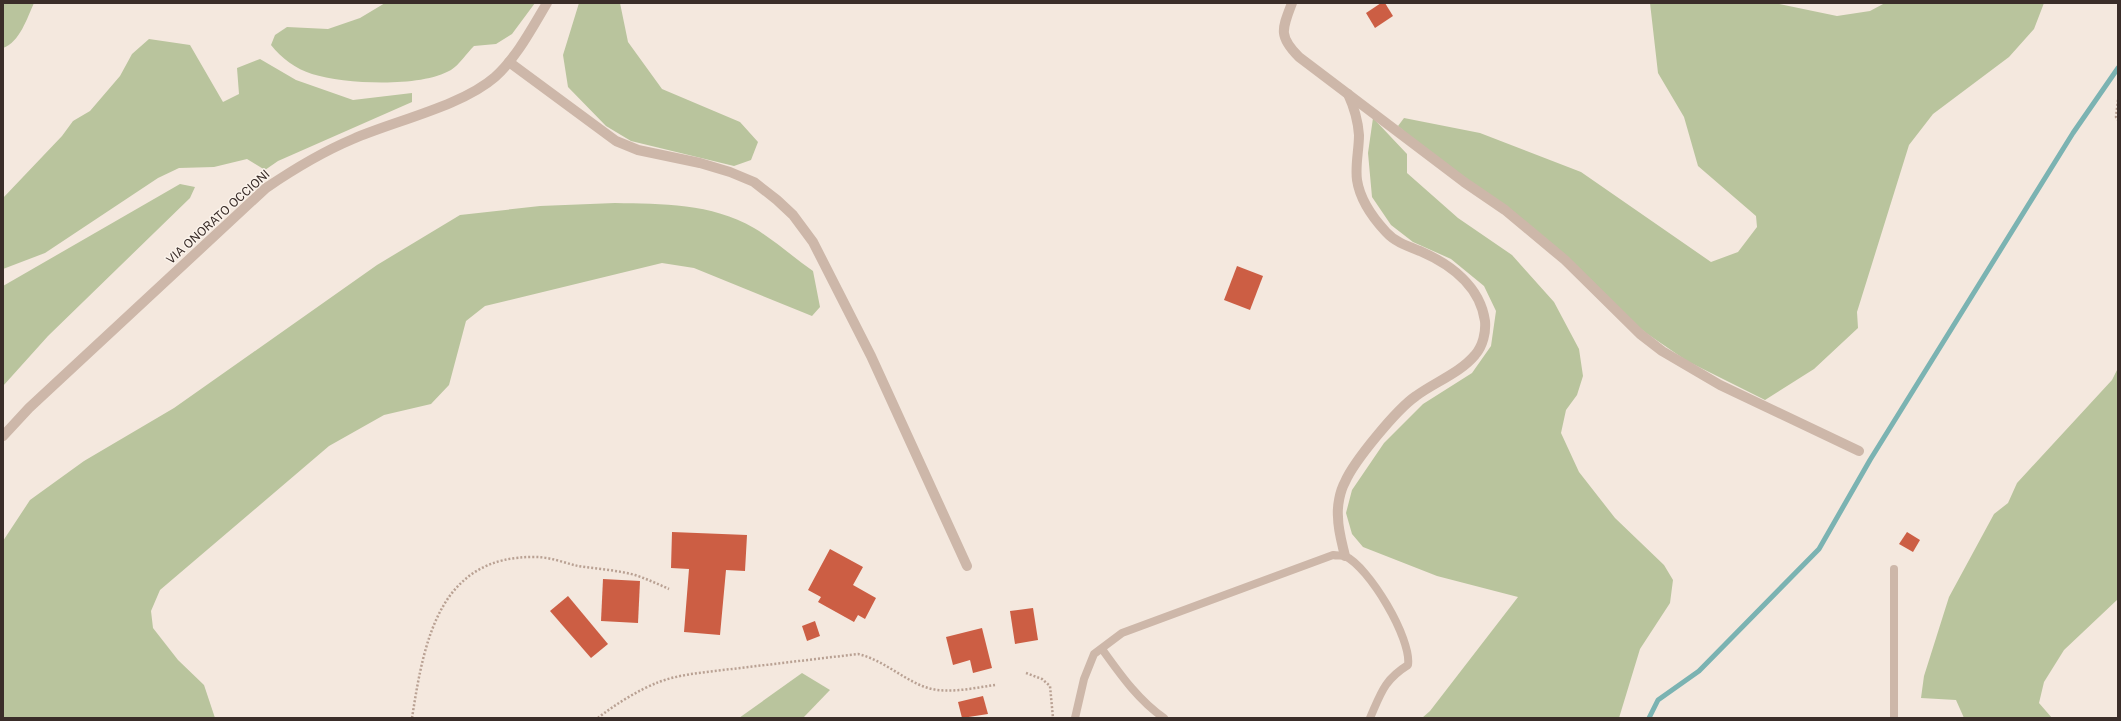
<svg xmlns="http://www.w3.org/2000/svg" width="2121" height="721" viewBox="0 0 2121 721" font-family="'Public Sans',sans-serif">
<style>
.green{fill:#b9c49d}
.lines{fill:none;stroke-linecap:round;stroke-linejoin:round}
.stream{stroke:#7bb3b2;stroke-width:5}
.building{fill:#cc5e44}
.path{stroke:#b9a193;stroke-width:2.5;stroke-dasharray:2 2;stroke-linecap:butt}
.lane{stroke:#cdb7a9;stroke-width:8}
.street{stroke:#cdb7a9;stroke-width:10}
.labels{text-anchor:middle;stroke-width:3;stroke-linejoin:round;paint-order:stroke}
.street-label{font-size:12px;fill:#3a2d29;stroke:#fbf3eb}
</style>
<rect width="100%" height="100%" fill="#f4e8de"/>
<g class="green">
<path d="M 3,3 L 34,3 C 27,18 20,42 3,48 Z"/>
<path d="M 385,3 L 535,3 L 512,34 L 496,44 L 474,46 C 467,53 459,65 451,70 C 420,88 345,84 312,74 C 296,69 281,58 271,45 L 275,35 L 287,27 L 328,29 L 360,18 Z"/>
<path d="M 579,3 L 620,3 L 628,42 L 662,89 L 740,122 L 758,142 L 751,160 L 734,166 L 631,141 L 606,126 L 568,87 L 563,55 Z"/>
<path d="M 1650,3 L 1774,3 L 1837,16 L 1870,11 L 1885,3 L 2044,3 L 2034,29 L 2009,57 L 1933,114 L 1909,145 L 1857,312 L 1858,328 L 1814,369 L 1765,400 L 1687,361 L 1646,333 L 1398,126 L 1404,118 L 1480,133 L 1581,172 L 1711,262 L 1738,252 L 1757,227 L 1756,216 L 1698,166 L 1684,117 L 1658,73 Z"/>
<path d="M 149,39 L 190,45 L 223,102 L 239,94 L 237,68 L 260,59 L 296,80 L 353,100 L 412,93 L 412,102 L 278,161 L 265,170 L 247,159 L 214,167 L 179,168 L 158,178 L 45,253 L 3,269 L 3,198 L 62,136 L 73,121 L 90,111 L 120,76 L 132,54 Z"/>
<path d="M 1373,118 L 1407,154 L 1407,173 L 1458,218 L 1512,255 L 1554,302 L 1579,349 L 1583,376 L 1577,395 L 1566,410 L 1561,433 L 1579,472 L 1615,518 L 1664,565 L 1673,580 L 1670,603 L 1640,649 L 1619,718 L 1422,718 L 1430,711 L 1518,597 L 1437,576 L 1363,547 L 1352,534 L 1346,513 L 1352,490 L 1384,443 L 1423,404 L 1472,373 L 1491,346 L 1496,311 L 1484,286 L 1451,259 L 1413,242 L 1391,225 L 1372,197 L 1368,153 Z"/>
<path d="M 180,184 L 195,187 L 190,198 L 48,336 L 3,386 L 3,286 Z"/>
<path d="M 615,203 C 662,204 711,203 754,228 C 774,240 793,257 813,271 L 820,307 L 812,316 L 694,268 L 662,263 L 485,306 L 466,321 L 449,385 L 431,404 L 384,415 L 329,446 L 160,590 L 151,611 L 153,628 L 178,660 L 204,685 L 215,718 L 3,718 L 3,541 L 30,500 L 84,461 L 174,408 L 377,265 L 460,215 L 540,206 Z"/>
<path d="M 2118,368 L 2118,599 L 2064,650 L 2044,682 L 2039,703 L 2052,718 L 1964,718 L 1956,700 L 1921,698 L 1924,676 L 1949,597 L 1994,514 L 2008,503 L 2017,483 L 2112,380 Z"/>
<path d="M 802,673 L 830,690 L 803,718 L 739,718 Z"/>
</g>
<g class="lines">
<path class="stream" d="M 1649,718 L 1658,700 L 1699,671 L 1819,549 L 1870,460 L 2073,133 L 2118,68"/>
</g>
<g class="building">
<path d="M 1381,3 L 1385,3 L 1393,16 L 1375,28 L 1366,13 Z"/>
<path d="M 1237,266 L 1263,276 L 1250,310 L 1224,300 Z"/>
<path d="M 672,532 L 747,535 L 745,571 L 726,570 L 720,635 L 684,632 L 689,569 L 671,568 Z"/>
<path d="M 1907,532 L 1920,540 L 1913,552 L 1899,544 Z"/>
<path d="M 830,549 L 863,567 L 853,585 L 876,598 L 865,619 L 858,615 L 854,622 L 818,602 L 821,597 L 808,590 Z"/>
<path d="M 603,579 L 640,581 L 638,623 L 601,621 Z"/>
<path d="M 568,596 L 608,644 L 591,658 L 550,611 Z"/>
<path d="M 1033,608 L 1038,640 L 1015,644 L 1010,611 Z"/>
<path d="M 815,621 L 820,636 L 807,641 L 802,626 Z"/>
<path d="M 982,628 L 992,668 L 973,673 L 970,660 L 953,665 L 946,637 Z"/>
<path d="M 983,696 L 988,714 L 962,718 L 958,702 Z"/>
</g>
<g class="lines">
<g class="path">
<path d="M 2118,100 L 2116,117 L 2118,120"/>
<path d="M 1026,673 L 1042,679 L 1050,686 L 1053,718"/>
<path d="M 412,718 C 424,641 439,555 536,557 C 550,557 565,563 578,566 C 597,569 617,570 635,575 C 647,579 658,584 669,589"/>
<path d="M 598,718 C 614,705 640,689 659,682 C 672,677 685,675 698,673 L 858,654 C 884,660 903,680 928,688 C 949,694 973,688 995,685"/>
</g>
<g class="lane">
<path d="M 1102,649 C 1120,674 1138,700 1164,718"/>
<path d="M 1075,718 L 1084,679 L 1094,654 L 1122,633 L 1333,555 C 1337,556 1342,555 1345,556 C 1369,567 1412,639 1408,665 C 1384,680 1381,693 1370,718"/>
<path d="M 1894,718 L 1894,569"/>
</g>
<g class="street">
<path d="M 1292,3 C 1282,29 1278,36 1299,57 L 1464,182 L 1505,210 L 1565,260 L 1640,334 L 1662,351 L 1720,385 L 1859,451"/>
<path d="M 509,62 L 616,141 L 638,150 L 700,163 L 730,172 L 754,182 L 777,200 L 793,215 L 813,242 L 871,356 L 967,566"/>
<path d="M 3,436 L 29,408 L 266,188 C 294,169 322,152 353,139 C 394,121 462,106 495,77 C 517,57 532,28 547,3"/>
<path d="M 1345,556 C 1342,543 1338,530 1338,517 C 1337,506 1340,491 1345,482 C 1354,461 1397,409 1416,396 C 1435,382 1460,373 1475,355 C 1483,346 1486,332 1485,321 C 1480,286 1450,264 1420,251 C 1407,246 1395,242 1386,232 C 1373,218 1360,200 1357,180 C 1355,165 1359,150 1359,135 C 1358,121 1354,107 1348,94"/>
</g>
</g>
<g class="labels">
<g class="street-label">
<text transform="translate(218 217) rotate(-42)" y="4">VIA ONORATO OCCIONI</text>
</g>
</g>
<rect width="2121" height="721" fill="none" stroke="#3a2d29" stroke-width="8"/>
</svg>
